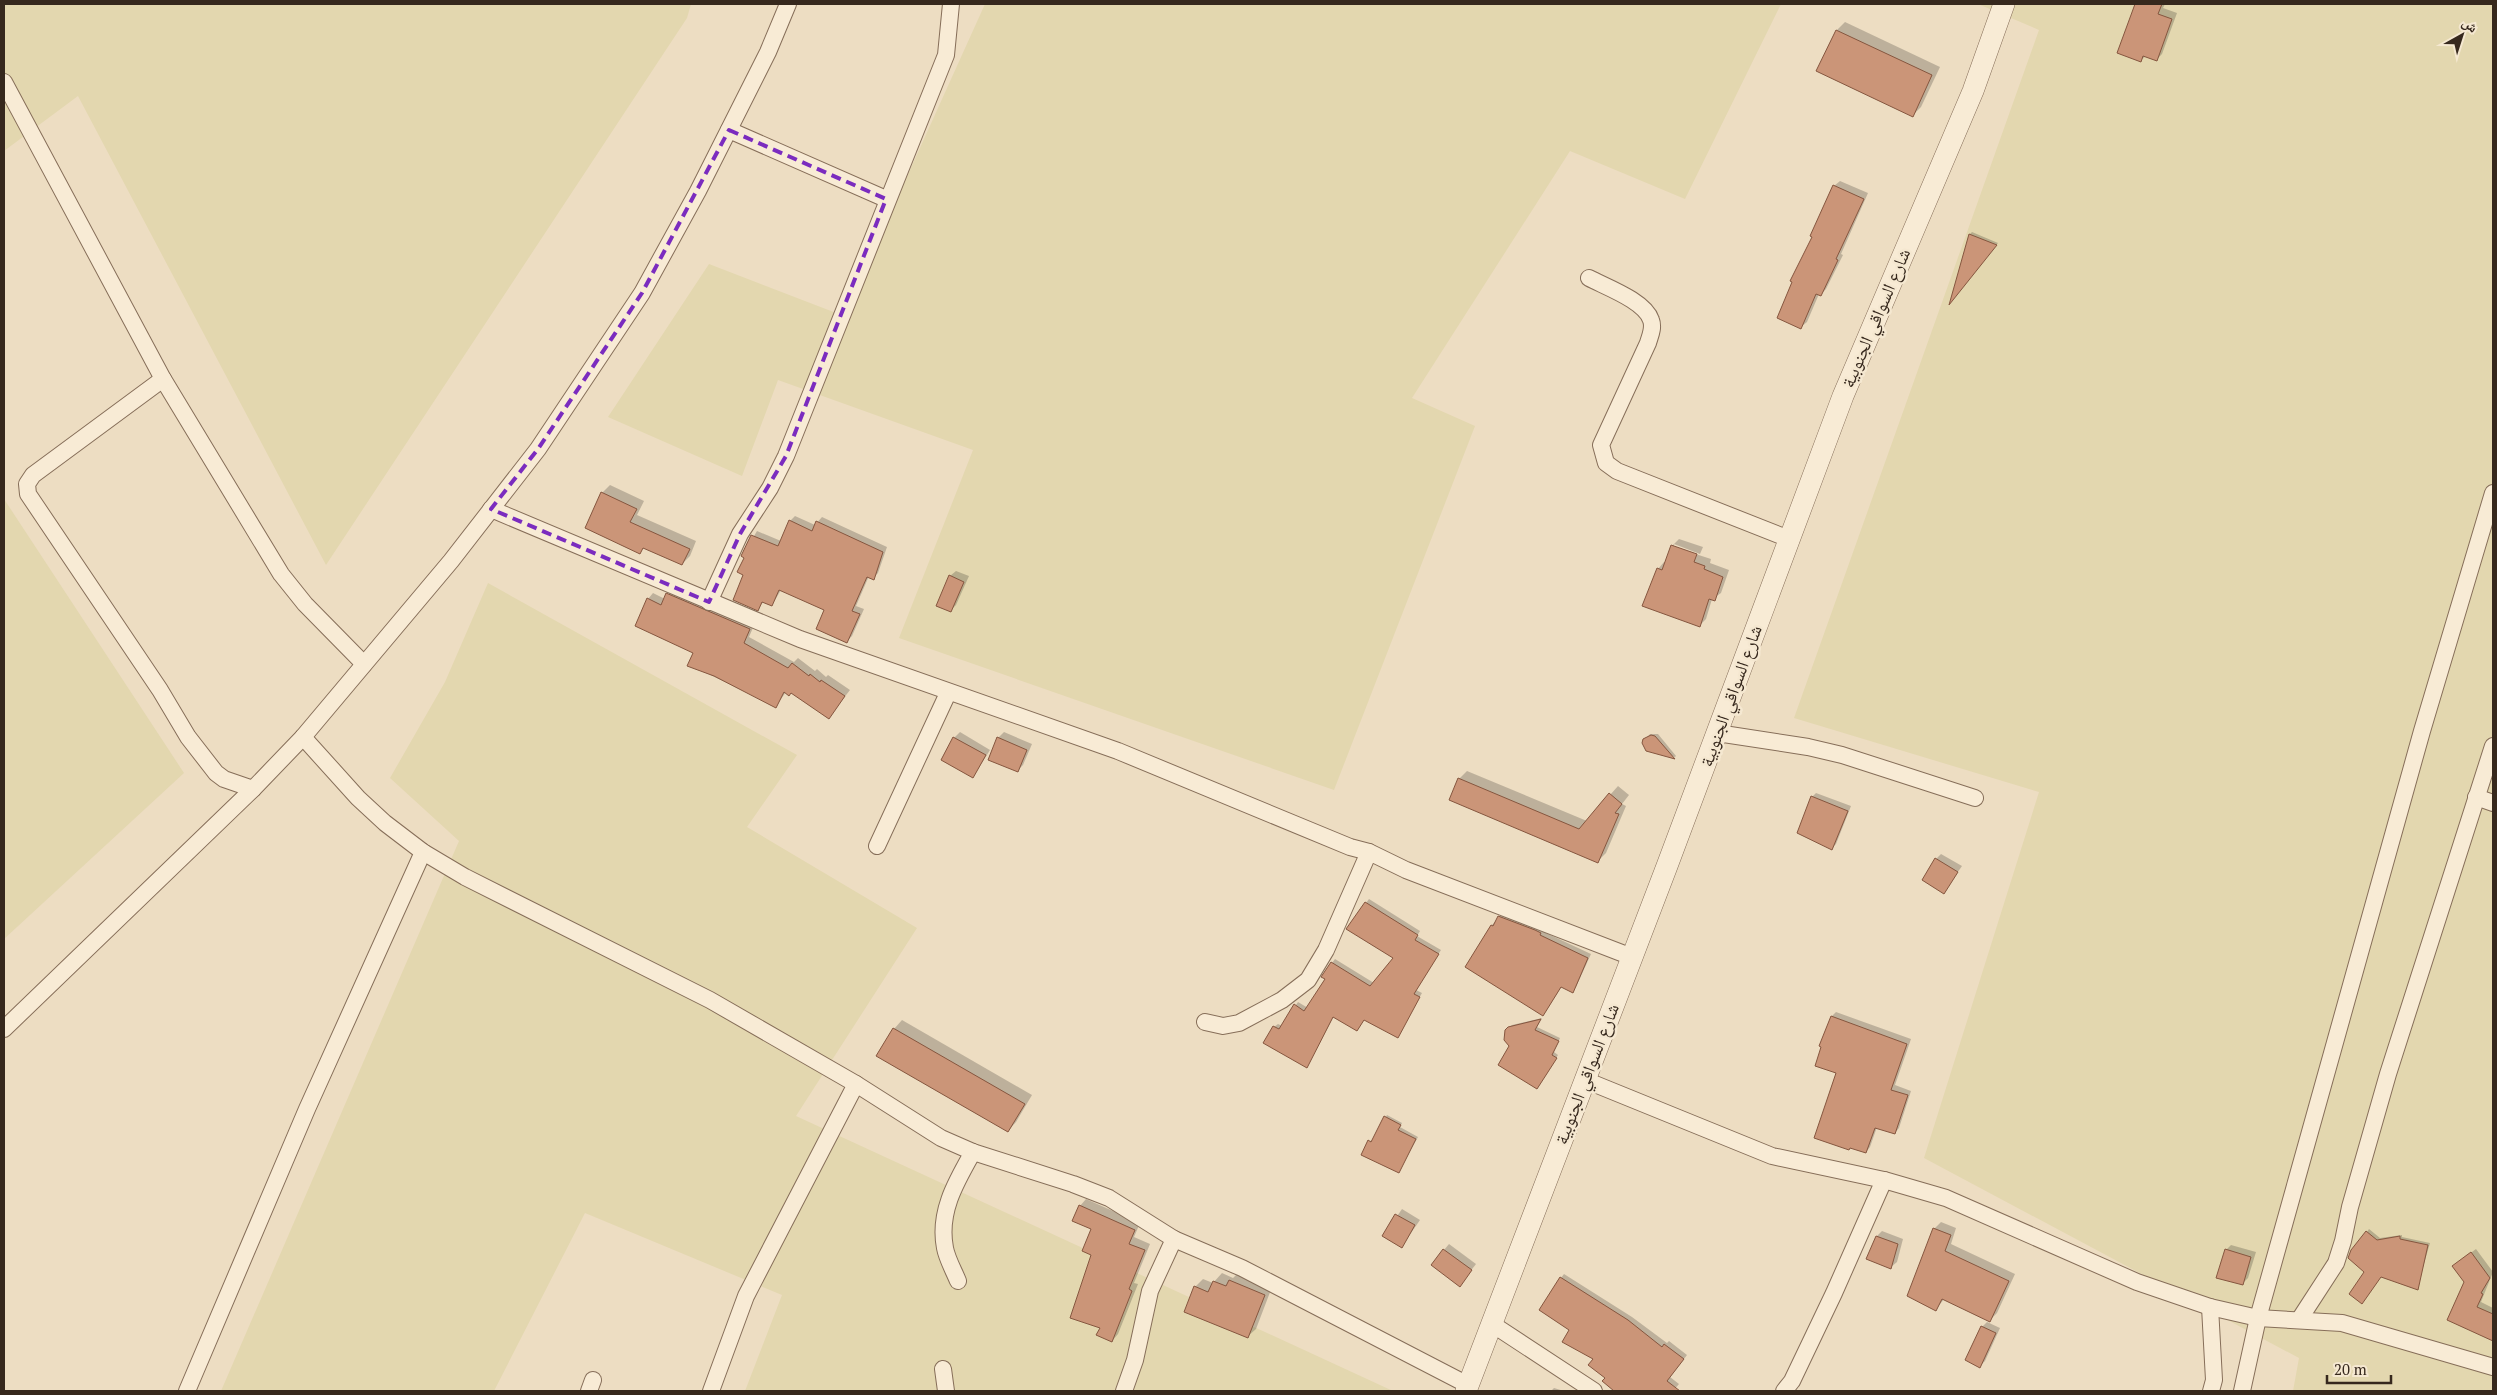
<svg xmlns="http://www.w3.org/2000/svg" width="2497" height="1395" viewBox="0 0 2497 1395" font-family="'PT Serif','Noto Naskh Arabic',serif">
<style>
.farmland{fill:#e3d7af}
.shadow{fill:#0003}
.building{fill:#cb9578;stroke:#85563f}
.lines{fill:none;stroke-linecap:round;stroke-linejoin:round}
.minor-casing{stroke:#866e59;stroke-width:18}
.tertiary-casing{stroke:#866e59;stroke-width:22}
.minor{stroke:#f8ebd5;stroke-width:16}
.tertiary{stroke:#f8ebd5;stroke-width:21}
.marked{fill:none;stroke:#7b2cbf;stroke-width:4;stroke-dasharray:10 6;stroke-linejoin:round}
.labels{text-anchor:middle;stroke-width:5;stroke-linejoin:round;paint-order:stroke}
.street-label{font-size:18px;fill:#36281d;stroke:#f5e8d1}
</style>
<rect width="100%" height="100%" fill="#edddc2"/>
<g class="farmland">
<path d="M 4,4 L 691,4 L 687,18 L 326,565 L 78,96 L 4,151 Z"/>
<path d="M 985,4 L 1781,4 L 1685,199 L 1570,151 L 1412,398 L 1475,426 L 1334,790 L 899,638 L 973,450 L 778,380 L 742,476 L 608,417 L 709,264 L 844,316 Z"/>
<path d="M 1978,4 L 2493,4 L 2493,1391 L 2293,1391 L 2299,1358 L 1924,1158 L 2039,792 L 1794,718 L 2039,30 Z"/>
<path d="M 4,499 L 184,773 L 4,939 Z"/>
<path d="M 488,583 L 797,755 L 747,827 L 917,928 L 796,1116 L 1393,1391 L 745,1391 L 782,1295 L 585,1213 L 494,1391 L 221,1391 L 459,841 L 390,778 L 445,682 Z"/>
</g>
<g class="shadow">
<path d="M 2136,4 L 2165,4 L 2163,8 L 2177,13 L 2162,54 L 2156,60 L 2146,56 L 2141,60 L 2119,52 Z"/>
<path d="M 1845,22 L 1940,67 L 1921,107 L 1912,116 L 1837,30 Z"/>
<path d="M 1840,181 L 1868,193 L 1841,254 L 1843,255 L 1826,289 L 1820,295 L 1819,294 L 1807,322 L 1801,327 L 1814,236 L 1834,186 Z"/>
<path d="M 1972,232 L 1998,243 L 1951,300 L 1970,234 Z"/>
<path d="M 610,485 L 644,501 L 637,515 L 696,541 L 690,556 L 682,564 L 645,547 L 639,552 L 602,493 Z"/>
<path d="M 795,516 L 815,525 L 822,517 L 887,547 L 878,573 L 873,578 L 869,576 L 856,606 L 864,609 L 852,636 L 847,641 L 826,610 L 781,590 L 772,605 L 764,601 L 758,609 L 745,575 L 745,557 L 742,556 L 757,531 L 781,541 L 790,521 Z"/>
<path d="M 1679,539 L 1703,547 L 1700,554 L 1674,544 L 1674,547 L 1711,559 L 1710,563 L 1729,570 L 1721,593 L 1712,599 L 1706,619 L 1699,626 L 1658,569 L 1664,562 L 1666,563 L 1673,545 Z"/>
<path d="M 956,571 L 969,576 L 956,605 L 950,611 L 950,576 Z"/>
<path d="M 673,588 L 755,623 L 749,637 L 794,662 L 798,658 L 815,671 L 817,669 L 826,677 L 828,675 L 850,690 L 829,717 L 791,692 L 786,692 L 776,706 L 689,665 L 695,652 L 648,599 L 653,593 L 665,599 Z"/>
<path d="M 960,732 L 990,750 L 973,777 L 954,738 Z"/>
<path d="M 1004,732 L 1032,744 L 1023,765 L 1017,771 L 998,738 Z"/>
<path d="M 1650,734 L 1658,734 L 1676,756 L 1675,757 L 1647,750 L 1645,740 Z"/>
<path d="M 1467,771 L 1587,821 L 1618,786 L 1629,795 L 1622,804 L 1626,806 L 1606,853 L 1598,861 L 1459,779 Z"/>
<path d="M 1816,793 L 1851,806 L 1836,844 L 1832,848 L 1812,797 Z"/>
<path d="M 1941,854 L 1962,866 L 1944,892 L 1936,859 Z"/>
<path d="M 1369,899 L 1420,931 L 1417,936 L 1441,950 L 1416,990 L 1422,993 L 1398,1036 L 1365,1019 L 1357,1030 L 1334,1016 L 1307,1066 L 1274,1027 L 1278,1024 L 1282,1026 L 1298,1002 L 1308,1008 L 1327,979 L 1332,963 L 1335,959 L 1374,983 L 1394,958 L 1366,903 Z"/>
<path d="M 1503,913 L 1591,954 L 1576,987 L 1572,991 L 1562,986 L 1543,1015 L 1467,966 L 1492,925 Z"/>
<path d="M 1836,1012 L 1911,1039 L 1895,1085 L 1911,1091 L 1899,1128 L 1895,1133 L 1877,1127 L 1870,1147 L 1866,1152 L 1837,1072 L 1832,1016 Z"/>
<path d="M 1542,1018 L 1537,1027 L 1560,1038 L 1554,1052 L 1558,1055 L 1537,1088 L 1511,1046 L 1506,1030 L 1512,1025 Z"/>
<path d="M 902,1020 L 1032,1095 L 1016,1122 L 1008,1131 L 894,1029 Z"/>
<path d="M 1387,1115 L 1402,1123 L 1400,1127 L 1418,1137 L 1399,1171 L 1369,1141 L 1374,1140 Z"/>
<path d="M 1086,1199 L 1140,1223 L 1134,1237 L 1150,1244 L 1134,1283 L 1138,1284 L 1118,1334 L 1112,1341 L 1101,1327 L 1092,1254 L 1092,1228 L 1080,1206 Z"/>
<path d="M 1402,1209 L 1420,1220 L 1402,1246 L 1384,1235 Z"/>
<path d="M 1941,1222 L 1956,1228 L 1951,1244 L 2015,1274 L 1997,1313 L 1990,1320 L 1945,1298 L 1936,1309 L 1934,1229 Z"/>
<path d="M 2369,1229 L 2380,1238 L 2402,1235 L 2402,1237 L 2430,1243 L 2417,1288 L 2366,1272 L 2367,1232 Z"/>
<path d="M 1882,1231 L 1903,1239 L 1897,1262 L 1891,1267 L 1868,1258 L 1877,1236 Z"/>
<path d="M 1449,1244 L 1476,1264 L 1460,1285 L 1444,1250 Z"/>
<path d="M 2231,1245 L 2256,1252 L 2248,1278 L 2242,1284 L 2226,1250 Z"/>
<path d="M 2476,1249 L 2493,1272 L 2481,1302 L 2493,1308 L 2492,1340 L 2465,1282 L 2453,1266 Z"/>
<path d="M 1222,1273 L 1233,1278 L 1238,1273 L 1272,1287 L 1256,1329 L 1247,1337 L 1195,1287 L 1203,1279 L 1213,1283 Z"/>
<path d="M 1564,1274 L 1632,1317 L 1667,1343 L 1669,1341 L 1687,1355 L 1670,1377 L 1679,1384 L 1673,1391 L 1616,1391 L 1604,1381 L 1606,1378 L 1595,1358 L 1571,1329 L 1561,1278 Z"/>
<path d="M 1987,1322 L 2000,1328 L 1985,1361 L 1980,1366 L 1982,1327 Z"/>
<path d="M 1554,1388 L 1564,1391 L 1551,1391 Z"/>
</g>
<g class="building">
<path d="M 2135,4 L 2162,4 L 2158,14 L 2172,19 L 2157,61 L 2143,56 L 2141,62 L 2117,53 Z"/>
<path d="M 1836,30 L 1932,75 L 1913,117 L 1816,71 Z"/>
<path d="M 1833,185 L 1864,199 L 1836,259 L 1838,260 L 1821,296 L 1816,294 L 1801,329 L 1777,318 L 1792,282 L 1790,281 L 1812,237 L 1810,236 Z"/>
<path d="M 1969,234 L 1997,245 L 1949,305 Z"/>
<path d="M 601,492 L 637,509 L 630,522 L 690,549 L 682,565 L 643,548 L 640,554 L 585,528 Z"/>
<path d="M 789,520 L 812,531 L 816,521 L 883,552 L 874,580 L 867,577 L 852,611 L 860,614 L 847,643 L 816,629 L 824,610 L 779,590 L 772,606 L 762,602 L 758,611 L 733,600 L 743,575 L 737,572 L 744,558 L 741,556 L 751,535 L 778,546 Z"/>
<path d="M 1671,545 L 1697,554 L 1694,562 L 1705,566 L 1704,569 L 1723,577 L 1715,601 L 1709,599 L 1700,627 L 1642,606 L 1657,568 L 1662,570 Z"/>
<path d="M 949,575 L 964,582 L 951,612 L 936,606 Z"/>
<path d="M 666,593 L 750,629 L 744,643 L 788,668 L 792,663 L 809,676 L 810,674 L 820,682 L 821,680 L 845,696 L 829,719 L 791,693 L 789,696 L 784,692 L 776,708 L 714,676 L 687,666 L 693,653 L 635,626 L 647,598 L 661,605 Z"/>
<path d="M 1651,735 L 1655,736 L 1675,759 L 1646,751 L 1642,743 L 1643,739 Z"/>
<path d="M 953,737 L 986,755 L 973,778 L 941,760 Z"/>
<path d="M 997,737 L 1027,750 L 1018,772 L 988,760 Z"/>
<path d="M 1458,778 L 1579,829 L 1609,793 L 1622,804 L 1615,813 L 1619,814 L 1598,863 L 1449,800 Z"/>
<path d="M 1811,796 L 1848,811 L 1832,850 L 1797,833 Z"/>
<path d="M 1935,858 L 1958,872 L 1944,894 L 1922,880 Z"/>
<path d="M 1365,902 L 1418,935 L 1415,940 L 1439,954 L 1414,994 L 1420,997 L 1398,1038 L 1364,1020 L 1357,1031 L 1333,1017 L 1307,1068 L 1263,1043 L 1273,1026 L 1279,1029 L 1294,1004 L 1304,1011 L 1325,979 L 1321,977 L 1331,962 L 1370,986 L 1393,958 L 1346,929 Z"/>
<path d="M 1498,916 L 1535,930 L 1541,933 L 1540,935 L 1588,958 L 1573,993 L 1561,987 L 1543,1016 L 1465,967 L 1491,925 L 1493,926 Z"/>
<path d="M 1831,1016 L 1907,1044 L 1891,1090 L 1908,1095 L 1895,1134 L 1875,1128 L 1866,1153 L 1850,1148 L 1849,1150 L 1814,1138 L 1836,1073 L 1815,1066 L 1821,1047 L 1819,1046 Z"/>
<path d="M 1541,1019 L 1535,1030 L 1559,1041 L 1552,1055 L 1557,1058 L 1537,1089 L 1498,1065 L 1509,1046 L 1504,1040 L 1505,1030 L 1508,1027 Z"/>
<path d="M 893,1028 L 1025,1104 L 1008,1132 L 876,1056 Z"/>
<path d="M 1384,1116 L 1401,1125 L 1398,1130 L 1416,1139 L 1399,1173 L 1361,1155 L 1368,1140 L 1371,1142 Z"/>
<path d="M 1079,1205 L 1135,1230 L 1129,1244 L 1145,1250 L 1129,1289 L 1132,1291 L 1112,1342 L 1096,1335 L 1100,1328 L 1070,1318 L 1091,1255 L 1082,1251 L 1091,1229 L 1072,1221 Z"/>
<path d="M 1395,1214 L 1415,1225 L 1402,1248 L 1382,1236 Z"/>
<path d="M 1933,1228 L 1951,1235 L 1945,1251 L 2009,1281 L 1990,1322 L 1942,1299 L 1936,1311 L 1907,1296 Z"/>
<path d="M 2366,1231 L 2377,1240 L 2400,1236 L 2400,1239 L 2428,1245 L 2418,1290 L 2381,1277 L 2362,1304 L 2349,1294 L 2364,1272 L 2348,1258 L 2351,1250 Z"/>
<path d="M 1876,1236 L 1898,1244 L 1891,1269 L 1866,1259 Z"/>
<path d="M 1443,1249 L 1472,1270 L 1460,1287 L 1431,1265 Z"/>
<path d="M 2225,1249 L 2251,1257 L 2243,1285 L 2216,1278 Z"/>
<path d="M 2471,1252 L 2490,1278 L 2481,1293 L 2483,1294 L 2477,1307 L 2493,1314 L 2493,1341 L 2447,1320 L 2464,1282 L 2452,1266 Z"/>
<path d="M 1560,1277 L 1628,1320 L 1662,1347 L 1664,1344 L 1684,1359 L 1667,1381 L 1680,1391 L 1614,1391 L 1602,1381 L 1605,1378 L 1588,1365 L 1593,1359 L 1562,1342 L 1569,1330 L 1539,1310 Z"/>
<path d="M 1229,1280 L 1265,1295 L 1248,1338 L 1184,1312 L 1194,1286 L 1208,1292 L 1213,1281 L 1226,1286 Z"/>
<path d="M 1981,1326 L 1996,1333 L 1980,1368 L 1965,1360 Z"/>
</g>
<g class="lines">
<g class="minor-casing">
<g id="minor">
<path d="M 4,82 L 163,379 L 281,574 L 305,604 L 364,664"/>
<path d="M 729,130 L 886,199"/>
<path d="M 1589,278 C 1606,287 1645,301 1651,320 C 1654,328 1650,336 1648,343 L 1601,445 L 1606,463 L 1617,471 L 1789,539"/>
<path d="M 163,379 L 33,475 L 27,484 L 28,494 L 160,690 L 188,737 L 216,773 L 224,779 L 253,789"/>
<path d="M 491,509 L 800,639 L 1118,751 L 1350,847 L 1369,852 L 1406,870 L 1632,957"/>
<path d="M 709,602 L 740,534 L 770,488 L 786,456 L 946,55 L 951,4"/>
<path d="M 1717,733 L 1808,747 L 1842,755 L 1975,798"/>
<path d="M 303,737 L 358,798 L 385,823 L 423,852 L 465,877 L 710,1000 L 856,1084 L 941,1138 L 973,1152 L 1073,1184 L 1109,1198 L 1174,1239 L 1242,1268 L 1468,1385"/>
<path d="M 2476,797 L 2493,803"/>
<path d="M 877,846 L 948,693"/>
<path d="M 1205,1022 L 1223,1026 L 1239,1023 L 1282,1000 L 1308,980 L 1326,950 L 1369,852"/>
<path d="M 4,1029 L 253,789 L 303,737 L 451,561 L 538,449 L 642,293 L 698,191 L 768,52 L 788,4"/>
<path d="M 1585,1080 L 1772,1156 L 1884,1180 L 1946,1198 L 2137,1282 L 2210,1307 L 2258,1318 L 2342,1323 L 2493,1367"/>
<path d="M 958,1281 C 954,1271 947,1259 945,1248 C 938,1212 956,1182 973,1152"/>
<path d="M 2210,1307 L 2214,1380 L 2211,1391"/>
<path d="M 2299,1320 L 2336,1263 L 2343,1241 L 2350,1207 L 2388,1074 L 2493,746"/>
<path d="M 1492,1324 L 1594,1391"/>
<path d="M 943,1369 L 946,1391"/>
<path d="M 187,1391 L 307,1109 L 423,852"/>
<path d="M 589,1391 L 593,1380"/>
<path d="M 711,1391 L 746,1296 L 856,1084"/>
<path d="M 1124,1391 L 1135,1360 L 1150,1291 L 1174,1239"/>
<path d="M 1784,1391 L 1792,1381 L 1834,1293 L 1884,1180"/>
<path d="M 2242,1391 L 2258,1318 L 2422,731 L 2493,493"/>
</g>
</g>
<g class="tertiary-casing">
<path id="tertiary" d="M 1466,1391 L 1667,866 L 1843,396 L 1973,91 L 2004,4"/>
</g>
<use href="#minor" class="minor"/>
<use href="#tertiary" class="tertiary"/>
</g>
<path class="marked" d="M 729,130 L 886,199 L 786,456 L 740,534 L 709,602 L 491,509 L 538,449 L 642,293 Z"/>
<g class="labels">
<g class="street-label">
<text transform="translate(1876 318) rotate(-67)" y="6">شارع السواقي الجنوبية</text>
<text transform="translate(1731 696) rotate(-70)" y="6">شارع السواقي الجنوبية</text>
<text transform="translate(1587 1074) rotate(-69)" y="6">شارع السواقي الجنوبية</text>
</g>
</g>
<rect width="2497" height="1395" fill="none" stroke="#36281d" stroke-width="10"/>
<g transform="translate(2462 35) rotate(39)" stroke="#f5e8d1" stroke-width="4" paint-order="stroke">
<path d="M0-4L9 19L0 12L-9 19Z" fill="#36281d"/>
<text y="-8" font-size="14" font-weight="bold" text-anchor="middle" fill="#36281d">ش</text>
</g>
<path d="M2327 1375v8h64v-8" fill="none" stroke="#36281d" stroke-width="2.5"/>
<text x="2334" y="1375" font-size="15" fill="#36281d" stroke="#f5e8d1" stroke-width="4" paint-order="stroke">20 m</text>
</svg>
